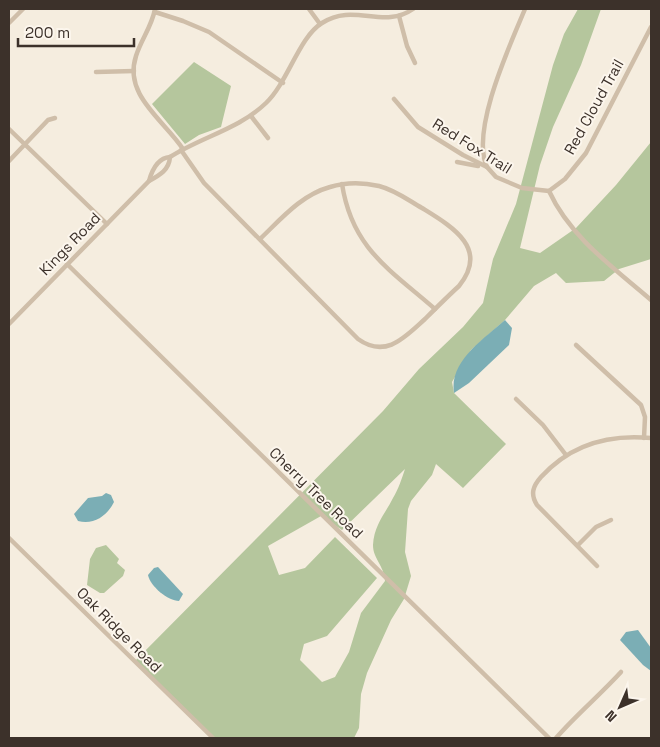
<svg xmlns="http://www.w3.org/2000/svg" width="660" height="747" viewBox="0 0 660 747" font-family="'Space Grotesk',sans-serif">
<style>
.green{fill:#b5c69d;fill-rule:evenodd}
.water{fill:#7baeb5}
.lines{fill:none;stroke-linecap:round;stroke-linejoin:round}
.street{stroke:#cfbea9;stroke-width:4.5}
.labels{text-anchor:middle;stroke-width:4;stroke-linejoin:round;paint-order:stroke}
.street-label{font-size:15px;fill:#3c312a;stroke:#fcf6ed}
</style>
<rect width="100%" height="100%" fill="#f5eddf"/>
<g class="green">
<path d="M 578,9 L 601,9 L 581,65 L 553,127 L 540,165 L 520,248 L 540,253 L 576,228 L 616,185 L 651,142 L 651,259 L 619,269 L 604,281 L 566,283 L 556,273 L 534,286 L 505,320 L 471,350 L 452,382 L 454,393 L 506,444 L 463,488 L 436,464 L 432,475 L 411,501 L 408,509 L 405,552 L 411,576 L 404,599 L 391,620 L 367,673 L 361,694 L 359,728 L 354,738 L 213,738 L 135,661 L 383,411 L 419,369 L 463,327 L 483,303 L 493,259 L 516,204 L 553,65 L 564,34 ZM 405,469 C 402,478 398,490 393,498 C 385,514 374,525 373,545 C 373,559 384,565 385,581 L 361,613 L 349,652 L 335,677 L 322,682 L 300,660 L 304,644 L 327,636 L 377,578 L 335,537 L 305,568 L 279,575 L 268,546 L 321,516 L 342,530 Z"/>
<path d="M 194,62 L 231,86 L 221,127 L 199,135 L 185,144 L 152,104 Z"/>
<path d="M 106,545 L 119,559 L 117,563 L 125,570 L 123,576 L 104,593 L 100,593 L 87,585 L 90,559 L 96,548 Z"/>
</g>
<g class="water">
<path d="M 505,320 L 512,328 L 509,345 L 469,383 L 454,393 C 449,361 484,339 505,320 Z"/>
<path d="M 106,493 L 111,495 L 114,502 C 107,516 94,525 78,521 L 74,514 L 88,498 L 102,496 Z"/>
<path d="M 158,567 L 183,594 L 179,601 C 168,601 150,586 148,575 L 154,568 Z"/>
<path d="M 638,630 L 651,648 L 651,671 L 643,665 L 620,640 L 626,632 Z"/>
</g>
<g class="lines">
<g class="street">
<path d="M 155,9 C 152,26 141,40 136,56 C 123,95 164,120 183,149"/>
<path d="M 309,9 L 320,24"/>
<path d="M 155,12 L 183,21 L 209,32 L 283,83"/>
<path d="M 399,16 L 407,46 L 415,63"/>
<path d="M 9,23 L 23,9"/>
<path d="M 96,72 L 134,71"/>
<path d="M 394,99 L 418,127 L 463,155 L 487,167 L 496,177 L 522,188 L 549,191"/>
<path d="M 251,116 L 268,138"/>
<path d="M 9,129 L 107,224"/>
<path d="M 181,150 L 204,183 L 358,339 C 386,359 405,337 425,319 C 436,308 447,297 459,286 C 490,248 451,226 422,208 C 408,200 395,190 379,186 C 362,182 346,182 330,187 C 301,195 281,219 260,239"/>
<path d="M 9,161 L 48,120 L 55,118"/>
<path d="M 457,162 L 478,166"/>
<path d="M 487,167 C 470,131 510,45 525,9"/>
<path d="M 149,181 C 152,170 158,158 170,157"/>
<path d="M 342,184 C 352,248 389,269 435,309"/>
<path d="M 549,191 L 565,179 L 586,153 L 651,27"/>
<path d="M 549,191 C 570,237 614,268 651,300"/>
<path d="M 67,264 L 549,738"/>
<path d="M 9,324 L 149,181 C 160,175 169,170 170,157 C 201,137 239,129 266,103 C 288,82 299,37 322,23 C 354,2 383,30 413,9"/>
<path d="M 576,345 L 641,405 L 645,417 L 644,438"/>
<path d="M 516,399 L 543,425 L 566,455"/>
<path d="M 9,538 L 213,738"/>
<path d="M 578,545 L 596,527 L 611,520"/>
<path d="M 597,566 L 537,505 C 530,494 533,486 541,477 C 570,445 609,434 651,438"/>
<path d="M 556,738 C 576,715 600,695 621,672"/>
</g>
</g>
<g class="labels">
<g class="street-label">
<text transform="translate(594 107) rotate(-61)" y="5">Red Cloud Trail</text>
<text transform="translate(472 146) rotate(32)" y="5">Red Fox Trail</text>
<text transform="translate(70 244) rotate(-46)" y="5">Kings Road</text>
<text transform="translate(316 493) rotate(44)" y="5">Cherry Tree Road</text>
<text transform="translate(119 630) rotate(45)" y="5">Oak Ridge Road</text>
</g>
</g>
<rect width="660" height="747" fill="none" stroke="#3c312a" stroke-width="20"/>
<g transform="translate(620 707) rotate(225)" stroke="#fcf6ed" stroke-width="4" paint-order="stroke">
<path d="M0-4L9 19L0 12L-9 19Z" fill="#3c312a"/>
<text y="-8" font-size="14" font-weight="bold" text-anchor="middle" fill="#3c312a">N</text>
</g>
<path d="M18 38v8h116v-8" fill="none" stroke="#3c312a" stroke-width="2.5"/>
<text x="25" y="38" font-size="15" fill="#3c312a" stroke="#fcf6ed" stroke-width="4" paint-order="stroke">200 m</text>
</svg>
